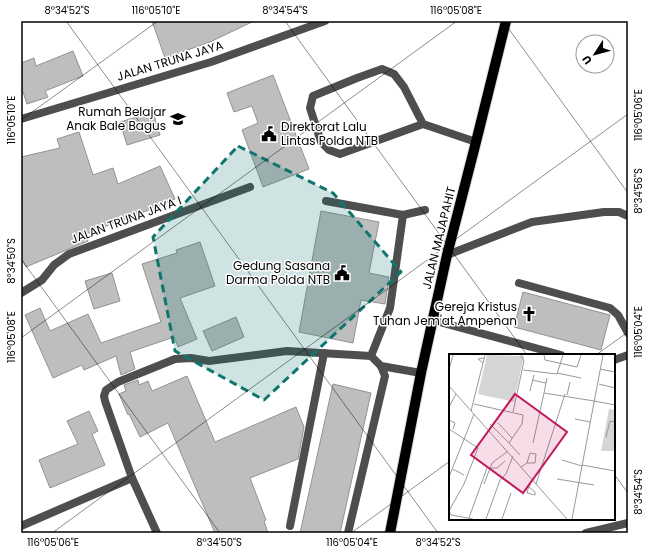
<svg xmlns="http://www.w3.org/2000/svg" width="649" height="554" viewBox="0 0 649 554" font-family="Poppins,sans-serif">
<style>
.building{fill:#bebebe;stroke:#929292}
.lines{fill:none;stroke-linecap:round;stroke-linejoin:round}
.primary-casing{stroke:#dbdbdb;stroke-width:12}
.service{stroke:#4e4e4e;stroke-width:8}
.minor{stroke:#4e4e4e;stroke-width:8}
.primary{stroke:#000;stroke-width:10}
.marked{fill:#0f766e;fill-opacity:0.2;stroke:#0f766e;stroke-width:3;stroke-dasharray:8 5;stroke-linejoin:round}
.ticks{fill:none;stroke:#000;stroke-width:1;stroke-opacity:0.45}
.labels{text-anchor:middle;stroke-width:3;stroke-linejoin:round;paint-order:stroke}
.street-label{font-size:12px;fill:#000;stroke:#fff}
.poi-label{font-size:12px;fill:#000;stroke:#fff;text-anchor:end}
.inset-road{fill:none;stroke:#999;stroke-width:1}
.view{fill:#c2185b;fill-opacity:0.15;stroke:#c2185b;stroke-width:2}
.inset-edge{fill:none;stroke:#000;stroke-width:2}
.neatline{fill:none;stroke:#000;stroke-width:1.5}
.ticks-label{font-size:10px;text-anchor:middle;fill:#000}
</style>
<rect width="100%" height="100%" fill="#fff"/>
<g class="building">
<path d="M 152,21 L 254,21 L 210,42 L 165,58 Z"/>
<path d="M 73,51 L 83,76 L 45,91 L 48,97 L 27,104 L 21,86 L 21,63 L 34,58 L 36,66 Z"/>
<path d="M 273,75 L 309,169 L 263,187 L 242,130 L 258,123 L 252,106 L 234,112 L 227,93 Z"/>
<path d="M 153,112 L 160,135 L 127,145 L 120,122 Z"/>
<path d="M 79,132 L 93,175 L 113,168 L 118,184 L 160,166 L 175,199 L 122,221 L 121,220 L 86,234 L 88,241 L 26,267 L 21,257 L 21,157 L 60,148 L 57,139 Z"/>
<path d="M 321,211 L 379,222 L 369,273 L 389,277 L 385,304 L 361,300 L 353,343 L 299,332 Z"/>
<path d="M 200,242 L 215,286 L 180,298 L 197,339 L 178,347 L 174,337 L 130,352 L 135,369 L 121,375 L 116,356 L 84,370 L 82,365 L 53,378 L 25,315 L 40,308 L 50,331 L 88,314 L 101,343 L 161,322 L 142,264 L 177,253 L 176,250 Z"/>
<path d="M 112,273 L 120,301 L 94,309 L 85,281 Z"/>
<path d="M 523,292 L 610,315 L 601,350 L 514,327 Z"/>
<path d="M 236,317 L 244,337 L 212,351 L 203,331 Z"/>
<path d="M 187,376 L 215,442 L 296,407 L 304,427 L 298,459 L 250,478 L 266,520 L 264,521 L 268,533 L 215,533 L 168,423 L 140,437 L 129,414 L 128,415 L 119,394 L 126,391 L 124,385 L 138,380 L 139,385 L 148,381 L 152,391 Z"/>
<path d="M 333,384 L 371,393 L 340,533 L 300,533 Z"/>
<path d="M 89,411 L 98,431 L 92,434 L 105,465 L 50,488 L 39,460 L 78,444 L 67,421 Z"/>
</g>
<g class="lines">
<g class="primary-casing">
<path id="primary" d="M 390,533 L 421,373 L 447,255 L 476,142 L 506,21"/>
</g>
<g class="service">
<path d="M 423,124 L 404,87 L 394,74 L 382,69 L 357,78 L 313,96 L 310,108 L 321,142 L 329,150 L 340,154 L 423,124 L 476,142"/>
<path d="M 326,201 L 403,215 L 425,210"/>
<path d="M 519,283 L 610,308 L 618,315 L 628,333"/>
<path d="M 432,320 L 561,355"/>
<path d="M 371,356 L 390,308 L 403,215"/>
<path d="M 614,360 L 628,355"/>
<path d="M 381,366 L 421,373"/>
<path d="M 21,526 L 132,478"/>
<path d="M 290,526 L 324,353"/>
<path d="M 157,533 L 132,478 L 105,401 L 104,396 L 106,390 L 118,382 L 175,359 L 191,358 L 209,361 L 287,351 L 371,356 L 381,366 L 385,376 L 348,533"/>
</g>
<g class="minor">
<path d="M 21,119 L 211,62 L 325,21"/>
<path d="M 447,255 L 532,222 L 604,212 L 619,212 L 628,216"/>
<path d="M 21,293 L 42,280 L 54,265 L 69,254 L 250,187"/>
<path d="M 586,533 L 628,523"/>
</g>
<use href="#primary" class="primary"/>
</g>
<path class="marked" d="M 238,146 L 333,193 L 401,272 L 264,400 L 175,351 L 153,237 Z"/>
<path class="ticks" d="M 66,21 L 438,533M 285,21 L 527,355M 503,21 L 628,193M 21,120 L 158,21M 21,259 L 220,533M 21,338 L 457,21M 596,355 L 628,332M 614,474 L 628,493M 52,533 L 628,114M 351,533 L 450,461"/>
<defs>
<g id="school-bare" transform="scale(1.2)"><path d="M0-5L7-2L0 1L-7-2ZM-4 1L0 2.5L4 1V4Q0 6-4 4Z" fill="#000" stroke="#fff" stroke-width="2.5" paint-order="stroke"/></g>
<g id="civic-bare" transform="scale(1.2)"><path d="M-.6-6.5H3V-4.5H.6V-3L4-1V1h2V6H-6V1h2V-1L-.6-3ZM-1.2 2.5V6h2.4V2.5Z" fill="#000" stroke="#fff" stroke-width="2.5" paint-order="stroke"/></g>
<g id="church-bare" transform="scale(1.2)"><path d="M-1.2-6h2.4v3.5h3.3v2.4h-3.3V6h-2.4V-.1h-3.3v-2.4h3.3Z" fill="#000" stroke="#fff" stroke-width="2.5" paint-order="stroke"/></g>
</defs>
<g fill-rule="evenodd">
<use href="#school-bare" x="178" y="119"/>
<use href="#civic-bare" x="269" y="134"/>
<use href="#civic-bare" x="342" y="273"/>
<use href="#church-bare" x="529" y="314"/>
</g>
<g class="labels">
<g class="street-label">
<text transform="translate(170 61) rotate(-17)" y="4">JALAN TRUNA JAYA</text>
<text transform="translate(126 220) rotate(-20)" y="4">JALAN TRUNA JAYA I</text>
<text transform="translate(439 238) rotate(-76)" y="4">JALAN MAJAPAHIT</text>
</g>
<g class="poi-label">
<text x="166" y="116">Rumah Belajar<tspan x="166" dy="14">Anak Bale Bagus</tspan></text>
<text x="281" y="131" text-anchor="start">Direktorat Lalu<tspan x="281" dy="14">Lintas Polda NTB</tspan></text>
<text x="330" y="270">Gedung Sasana<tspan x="330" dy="14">Darma Polda NTB</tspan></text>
<text x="517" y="311">Gereja Kristus<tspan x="517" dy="14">Tuhan Jem'at Ampenan</tspan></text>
</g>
</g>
<g transform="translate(449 354)">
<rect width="166" height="166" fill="#fff"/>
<path d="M 38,1 L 75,2 L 65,48 L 29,40 ZM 160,55 L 166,56 L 166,97 L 152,97 Z" fill="#d5d5d5"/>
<path class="inset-road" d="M 95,1 L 96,6 L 128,13 L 132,1M 34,9 L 29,5 L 35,4M 151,15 L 166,18M 0,16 L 4,1M 74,16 L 108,20 L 114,1M 108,19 L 132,24M 83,26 L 97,29M 150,30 L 166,34M 0,32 L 118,165M 81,37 L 85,21M 95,39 L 98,24M 118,41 L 121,28M 145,47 L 166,51M 25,50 L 74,61 L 73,70 L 60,89 L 41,70M 0,53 L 7,40M 22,57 L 36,1M 64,58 L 75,7 L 72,1M 126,65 L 141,68M 0,66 L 6,69 L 4,75M 49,69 L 63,84M 0,75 L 29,94 L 15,130 L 0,157M 157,83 L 161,67 L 166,68M 60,89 L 71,101M 84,89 L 95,39 L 145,47M 113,106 L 133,112M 133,111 L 166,117M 72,113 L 78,109 L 81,99 L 87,100 L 86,109 L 78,109M 42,114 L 48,114 L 56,107M 4,115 L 15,121M 0,123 L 25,60M 108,125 L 145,131M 35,130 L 43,109 L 59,97M 87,130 L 116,40M 80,133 L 86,138 L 86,141 L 78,139 L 79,135 L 80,133 L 83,126M 0,157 L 2,161 L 24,165M 20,164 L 38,114M 37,165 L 51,126 L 57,120 L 64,102M 53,165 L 62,139M 123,165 L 154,1"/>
<path class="view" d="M 66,40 L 118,78 L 74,139 L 22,101 Z"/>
<rect width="166" height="166" class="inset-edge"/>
</g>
<rect width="649" height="554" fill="none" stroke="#ffffff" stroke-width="44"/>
<g transform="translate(595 54) rotate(234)"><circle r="19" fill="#ffffff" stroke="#999999"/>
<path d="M0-3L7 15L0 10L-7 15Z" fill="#000000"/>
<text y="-6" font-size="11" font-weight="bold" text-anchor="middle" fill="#000000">U</text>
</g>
<rect x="22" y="22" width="605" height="510" class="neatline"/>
<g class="ticks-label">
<text x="67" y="14">8°34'52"S</text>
<text x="156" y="14">116°05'10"E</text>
<text x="285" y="14">8°34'54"S</text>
<text x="456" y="14">116°05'08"E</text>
<text transform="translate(638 115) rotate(-90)" y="4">116°05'06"E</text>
<text transform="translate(11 120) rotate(-90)" y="4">116°05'10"E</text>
<text transform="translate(638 191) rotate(-90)" y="4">8°34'56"S</text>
<text transform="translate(11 261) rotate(-90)" y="4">8°34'50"S</text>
<text transform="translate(638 332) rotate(-90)" y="4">116°05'04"E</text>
<text transform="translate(11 337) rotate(-90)" y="4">116°05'08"E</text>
<text transform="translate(638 492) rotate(-90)" y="4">8°34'54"S</text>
<text x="53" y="546">116°05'06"E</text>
<text x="219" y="546">8°34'50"S</text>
<text x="352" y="546">116°05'04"E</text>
<text x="438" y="546">8°34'52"S</text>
</g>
</svg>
